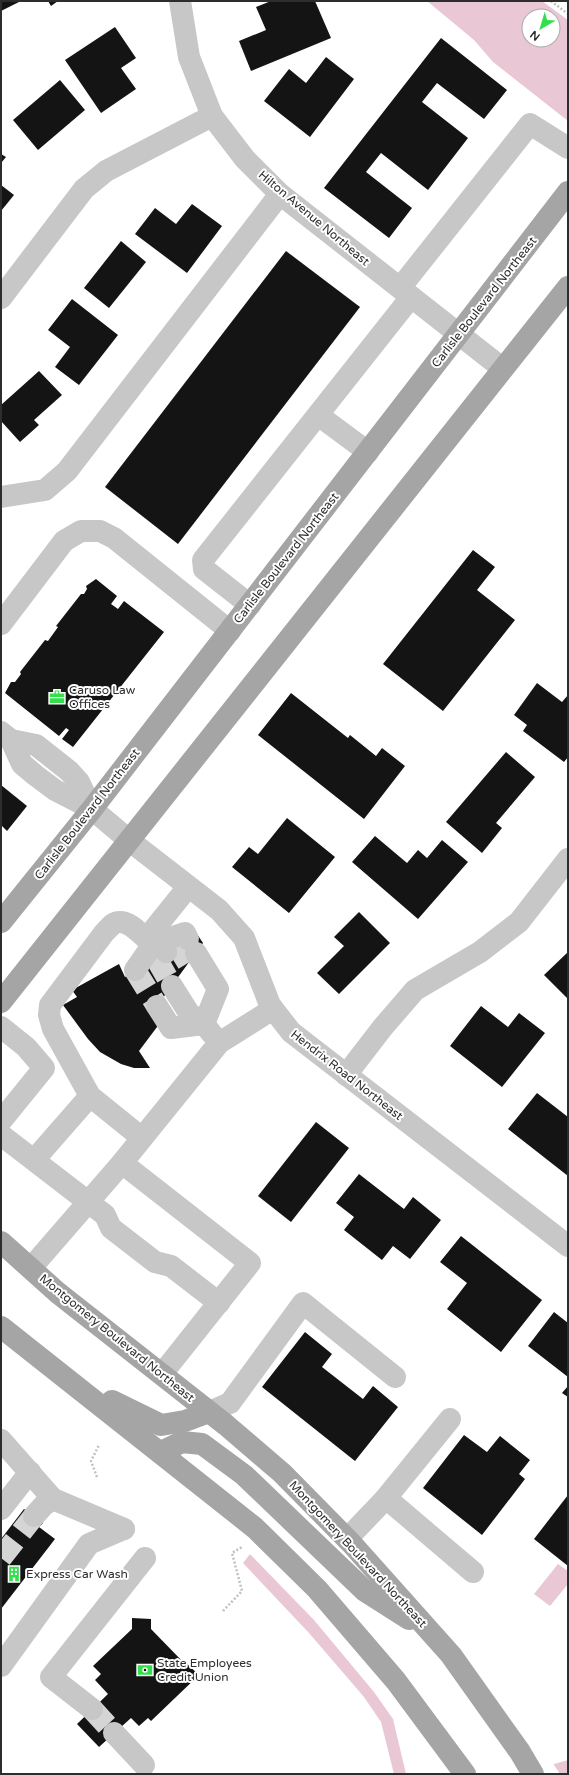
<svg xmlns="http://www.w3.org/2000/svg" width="569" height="1775" viewBox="0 0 569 1775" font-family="'Varela Round',sans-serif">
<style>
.water{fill:#eac7d5;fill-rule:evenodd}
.pier{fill:#fff}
.building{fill:#141414}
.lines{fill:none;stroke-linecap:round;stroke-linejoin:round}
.minor-tunnel{stroke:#d5d5d5;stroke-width:22;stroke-dasharray:22 11;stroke-linecap:butt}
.path{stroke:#c1c1c1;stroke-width:2.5;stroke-dasharray:2 2;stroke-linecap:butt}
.minor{stroke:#c7c7c7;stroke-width:22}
.major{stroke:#a5a5a5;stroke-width:22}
.labels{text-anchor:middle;stroke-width:4;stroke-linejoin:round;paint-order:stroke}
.street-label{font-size:12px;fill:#2d2d2d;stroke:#fff}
.poi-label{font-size:12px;fill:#2d2d2d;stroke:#fff;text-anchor:start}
</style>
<rect width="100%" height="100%" fill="#fff"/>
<g class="water">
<path d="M 427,1 L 542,1 L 568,20 L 568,121 L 493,62 L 474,40 ZM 529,16 L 553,16 L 553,40 L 529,40 Z"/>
<path d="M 250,1554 L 314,1620 L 374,1692 L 393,1719 L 406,1774 L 394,1774 L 381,1722 L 364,1697 L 309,1633 L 243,1563 Z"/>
<path d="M 558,1564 L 568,1571 L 568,1584 L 550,1606 L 534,1594 Z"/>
<path d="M 568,1760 L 568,1774 L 519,1774 Z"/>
</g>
<path class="pier" d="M 552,1762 L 560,1774 L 517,1774 L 518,1772 Z"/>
<g class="building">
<path d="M 1,1 L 21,1 L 1,11 Z"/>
<path d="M 48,1 L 58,1 L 51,6 Z"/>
<path d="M 271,1 L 315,1 L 331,38 L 251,71 L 239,41 L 266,30 L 256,7 Z"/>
<path d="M 115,27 L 136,58 L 121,68 L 136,89 L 101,113 L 65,60 Z"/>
<path d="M 441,38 L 507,90 L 484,119 L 437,83 L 422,102 L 468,138 L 428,190 L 381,153 L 366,172 L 412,208 L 389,238 L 324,188 Z"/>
<path d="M 326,57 L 354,79 L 310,137 L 264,101 L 289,69 L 306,83 Z"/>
<path d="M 60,80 L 85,110 L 38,150 L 13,120 Z"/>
<path d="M 1,154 L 6,157 L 1,163 Z"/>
<path d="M 1,185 L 14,195 L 1,211 Z"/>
<path d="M 192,204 L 222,226 L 187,273 L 135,234 L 155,208 L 176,224 Z"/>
<path d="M 121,241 L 146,262 L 109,308 L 84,288 Z"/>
<path d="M 286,251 L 360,307 L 178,544 L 105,487 Z"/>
<path d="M 72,299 L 118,335 L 79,385 L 55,367 L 70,347 L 48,330 Z"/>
<path d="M 39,371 L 62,395 L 34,420 L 39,425 L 20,442 L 1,421 L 1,405 Z"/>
<path d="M 473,550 L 495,567 L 477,590 L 515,620 L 443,711 L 383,664 Z"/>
<path d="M 96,579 L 117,596 L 111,604 L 118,609 L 124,601 L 164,632 L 73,747 L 62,739 L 69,730 L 66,728 L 59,736 L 5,693 L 11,682 L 15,682 L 21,674 L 20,672 L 45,640 L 48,641 L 58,627 L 56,626 L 81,594 L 84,594 L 87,589 L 86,586 Z"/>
<path d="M 537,683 L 562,702 L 568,695 L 568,757 L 564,762 L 523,731 L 527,725 L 514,715 Z"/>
<path d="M 291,693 L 348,738 L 350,735 L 376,756 L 382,748 L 405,766 L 364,819 L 258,735 Z"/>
<path d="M 506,752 L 535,777 L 496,823 L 502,828 L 482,853 L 446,822 Z"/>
<path d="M 1,785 L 27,806 L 7,831 L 1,825 Z"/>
<path d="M 287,818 L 335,857 L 289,913 L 232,867 L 249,847 L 258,854 Z"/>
<path d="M 375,836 L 407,863 L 418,850 L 427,858 L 442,840 L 468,862 L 418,919 L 352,862 Z"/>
<path d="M 359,912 L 390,943 L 339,994 L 317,973 L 344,946 L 334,937 Z"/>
<path d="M 197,934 L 203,943 L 157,1006 L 160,1023 L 139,1051 L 150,1068 L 134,1068 L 121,1064 L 100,1052 L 88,1039 L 63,1005 L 77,997 L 72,990 L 119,964 L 125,977 Z"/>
<path d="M 568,952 L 568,999 L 544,975 Z"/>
<path d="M 481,1006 L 508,1027 L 519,1013 L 545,1033 L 502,1087 L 450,1046 Z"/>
<path d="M 537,1093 L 568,1117 L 568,1176 L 508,1129 Z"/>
<path d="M 316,1122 L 349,1148 L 291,1222 L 258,1196 Z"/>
<path d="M 359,1174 L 404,1209 L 413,1197 L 441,1220 L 410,1259 L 393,1246 L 382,1260 L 344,1230 L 354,1217 L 336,1203 Z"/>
<path d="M 461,1236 L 542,1300 L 501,1352 L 447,1309 L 467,1283 L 440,1262 Z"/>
<path d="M 554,1312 L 568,1323 L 568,1377 L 528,1346 Z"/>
<path d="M 305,1332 L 332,1354 L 322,1367 L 363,1399 L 373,1386 L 398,1407 L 355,1461 L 262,1387 Z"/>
<path d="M 568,1386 L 568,1397 L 562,1393 Z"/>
<path d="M 464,1435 L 487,1452 L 500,1436 L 530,1460 L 519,1474 L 525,1479 L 482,1535 L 423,1488 Z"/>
<path d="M 568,1495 L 568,1566 L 534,1539 Z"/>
<path d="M 24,1509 L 43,1523 L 39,1527 L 55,1539 L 1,1609 L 1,1539 Z"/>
<path d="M 132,1618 L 151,1619 L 151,1629 L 185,1664 L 186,1663 L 199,1675 L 151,1721 L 148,1718 L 139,1726 L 131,1718 L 99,1747 L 77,1724 L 108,1694 L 95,1680 L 101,1674 L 93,1666 L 132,1629 Z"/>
</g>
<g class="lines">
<g class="minor-tunnel">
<path d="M 177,945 L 188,963"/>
<path d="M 156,958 L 172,986"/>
<path d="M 135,970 L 157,1006"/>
<path d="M 1,1558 L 34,1516"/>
<path d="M 92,1709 L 114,1733"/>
</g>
<g class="path">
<path d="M 551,1 L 568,14"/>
<path d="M 97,1477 L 91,1461 L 99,1445"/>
<path d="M 223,1611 L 242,1591 L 232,1553 L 242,1547"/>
</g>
<g class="minor">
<path d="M 180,1 L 189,57 L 212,116 L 245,159 L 280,194 L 502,368"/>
<path d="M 400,288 L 530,124 L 568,148"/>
<path d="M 1,298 L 84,189 L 106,171 L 212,116"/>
<path d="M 318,415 L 368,452"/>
<path d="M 1,497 L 45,490 L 67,471 L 280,194"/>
<path d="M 250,605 L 204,569 L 203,560 L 411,297"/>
<path d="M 1,624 L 64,541 L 81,531 L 100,531 L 114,538 L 230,631"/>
<path d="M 1,732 L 11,740 L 22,764 L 35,775 L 55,790 L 92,809 L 130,841 L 219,910 L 244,938 L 270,1005 L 291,1032 L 568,1246"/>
<path d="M 11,740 L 36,745 L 69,771 L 79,782 L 92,809"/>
<path d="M 147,938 L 188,887"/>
<path d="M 196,953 L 218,989 L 204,1024"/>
<path d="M 135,970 L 153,944 L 185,933 L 188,939"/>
<path d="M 172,986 L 189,1013 L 204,1024 L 212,1034"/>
<path d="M 157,1006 L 171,1028 L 204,1024"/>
<path d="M 1,1027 L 26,1047 L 44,1068 L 1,1121"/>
<path d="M 346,1075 L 383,1027 L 415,990 L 480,952 L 519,922 L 568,859"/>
<path d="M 1,1135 L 105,1215 L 111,1228 L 155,1262 L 171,1266 L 219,1303"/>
<path d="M 142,1138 L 90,1096 L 53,1029 L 49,1015 L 50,1005 L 104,933 C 109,928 113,922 119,922 C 132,921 143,938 153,944 C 159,947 162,946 166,952"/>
<path d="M 34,1160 L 90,1096"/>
<path d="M 31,1268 L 122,1163"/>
<path d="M 162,1374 L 250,1263 L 122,1163 L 219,1043 L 273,1009"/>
<path d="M 209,1412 L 230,1403 L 303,1303 L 395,1377"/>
<path d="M 1,1440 L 53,1499 L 124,1529"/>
<path d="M 386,1498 L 450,1419"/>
<path d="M 1,1509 L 30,1472"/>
<path d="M 34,1516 L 44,1505 L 53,1499"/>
<path d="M 347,1539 L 386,1498 L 473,1572"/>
<path d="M 1,1666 L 89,1544 L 124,1529"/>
<path d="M 92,1709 L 51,1677 L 145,1558"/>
<path d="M 114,1733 L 144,1765"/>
</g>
<g class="major">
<path d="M 1,922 L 92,809 L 568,192"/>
<path d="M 1,1002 L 568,287"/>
<path d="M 1,1242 L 58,1293 L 226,1425 L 282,1473 L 351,1543 L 451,1655 L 520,1752 L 533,1774"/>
<path d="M 1,1327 L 255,1528 L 317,1589 L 396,1681 L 465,1774"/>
<path d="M 112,1401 L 161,1425 L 185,1421 L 209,1412"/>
<path d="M 161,1452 L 182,1442 L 202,1444 L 244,1475 L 365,1591 L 409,1619"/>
</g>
</g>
<defs>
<g id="office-bare" transform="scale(1.2)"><path d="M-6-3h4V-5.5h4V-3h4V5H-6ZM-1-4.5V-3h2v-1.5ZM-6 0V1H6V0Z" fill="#33e04c" stroke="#fff" stroke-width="2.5" paint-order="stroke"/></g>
<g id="building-bare" transform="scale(1.2)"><path d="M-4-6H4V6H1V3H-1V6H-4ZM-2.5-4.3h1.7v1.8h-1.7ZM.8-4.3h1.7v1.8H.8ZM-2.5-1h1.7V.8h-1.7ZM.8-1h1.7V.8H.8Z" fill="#33e04c" stroke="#fff" stroke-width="2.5" paint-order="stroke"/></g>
<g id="bank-bare" transform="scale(1.2)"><path d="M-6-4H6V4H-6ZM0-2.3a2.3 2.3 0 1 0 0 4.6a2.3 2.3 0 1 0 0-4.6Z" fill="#33e04c" stroke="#fff" stroke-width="2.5" paint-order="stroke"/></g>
</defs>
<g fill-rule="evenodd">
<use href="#office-bare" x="57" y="697"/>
<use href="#building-bare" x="14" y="1574"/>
<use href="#bank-bare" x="145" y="1670"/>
</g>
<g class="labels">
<g class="street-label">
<text transform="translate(314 218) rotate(40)" y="4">Hilton Avenue Northeast</text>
<text transform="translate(484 302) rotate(-52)" y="4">Carlisle Boulevard Northeast</text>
<text transform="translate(286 558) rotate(-52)" y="4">Carlisle Boulevard Northeast</text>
<text transform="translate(87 814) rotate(-52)" y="4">Carlisle Boulevard Northeast</text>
<text transform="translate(347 1075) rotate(38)" y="4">Hendrix Road Northeast</text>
<text transform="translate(117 1338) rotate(39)" y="4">Montgomery Boulevard Northeast</text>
<text transform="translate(358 1554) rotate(47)" y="4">Montgomery Boulevard Northeast</text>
</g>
<g class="poi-label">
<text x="69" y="694">Caruso Law<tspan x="69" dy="14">Offices</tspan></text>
<text x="26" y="1578">Express Car Wash</text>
<text x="157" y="1667">State Employees<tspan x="157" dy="14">Credit Union</tspan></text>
</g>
</g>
<rect width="569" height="1775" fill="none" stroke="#2d2d2d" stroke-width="4"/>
<g transform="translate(541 28) rotate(218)"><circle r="19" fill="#ffffff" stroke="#ababab"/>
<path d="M0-3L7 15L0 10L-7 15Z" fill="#33e04c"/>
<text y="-6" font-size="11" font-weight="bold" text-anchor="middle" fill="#2d2d2d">N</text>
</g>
</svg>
